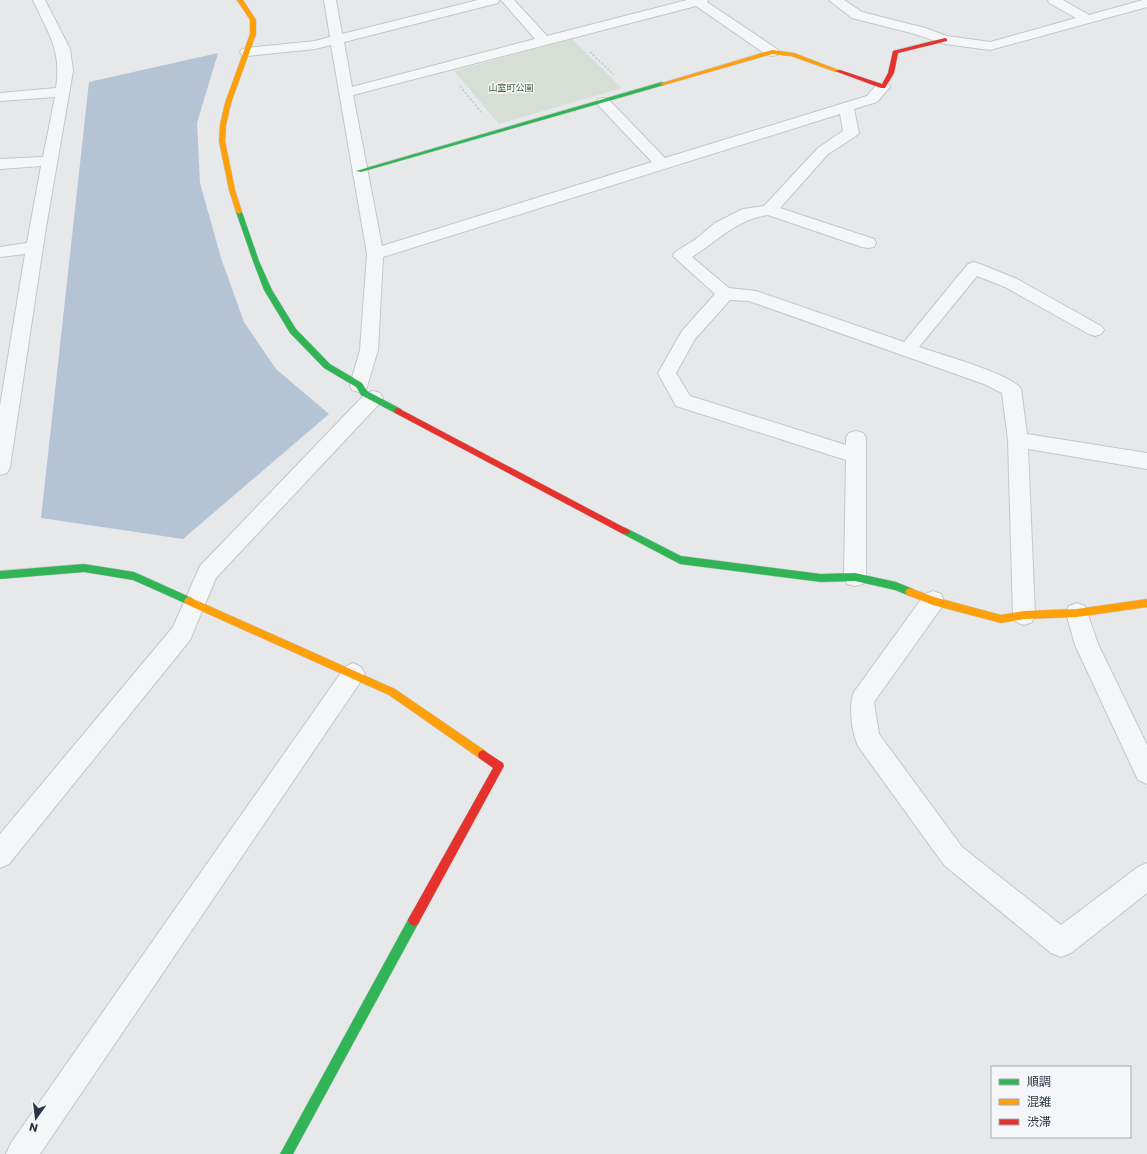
<svg xmlns="http://www.w3.org/2000/svg" width="1147" height="1154" viewBox="0 0 1147 1154" font-family="Poppins,'Noto Sans JP',sans-serif">
<style>
.green{fill:#d6ded6}
.water{fill:#b4c4d5}
.lines{fill:none;stroke-linecap:round;stroke-linejoin:round}
.street-casing{stroke:#c4c6c8;stroke-width:2}
.fast-casing{stroke:#c4c6c8;stroke-width:1}
.slow-casing{stroke:#c4c6c8;stroke-width:1}
.jam-casing{stroke:#c4c6c8;stroke-width:1}
.path{stroke:#c5c6ca;stroke-width:1.5;stroke-dasharray:2 2;stroke-linecap:butt}
.street{fill:#f5f6f7;fill-rule:evenodd}
.fast{fill:#30b455;fill-rule:evenodd}
.slow{fill:#ff9f0a;fill-rule:evenodd}
.jam{fill:#e5322d;fill-rule:evenodd}
.labels{text-anchor:middle;stroke-width:3;stroke-linejoin:round;paint-order:stroke}
.far-park-label{font-size:9px;fill:#3f6138;stroke:#f4f6f9}
</style>
<rect width="100%" height="100%" fill="#e6e8ea"/>
<!-- green -->
<path class="green" d="M572 39 622 88 499 124 454 71Z"/>
<!-- water -->
<path class="water" d="M218 53 197 123 200 183 221 258 244 322 276 369 329 414 183 539 41 518 89 82Z"/>
<g class="lines">
<defs>
<g id="street">
<path d="M33 0H45L70 49 73 71 46 227 10 467 7 473 0 475V406L25 254 0 257V247L27 243 41 166 0 169V159L43 157 55 97 0 101V93L56 88C62 50 48 33 33 0Z"/>
<path d="M324 0H336L342 34 478 0H499L498 3 344 42 352 87 535 39 501 0H514L547 36 687 0H708L707 2 777 49 779 52 777 55 772 56 767 55 696 6 353 95 382 246 652 162 598 105 596 102 598 99 603 98 608 99 665 158 867 96C873 89 878 81 888 84L890 87 877 102 854 109 859 133 856 136 828 154 780 208 874 239 876 243 874 247 868 248 862 247 768 215C735 220 719 240 692 257L729 288 756 291 904 342 968 264 974 262 980 264 1017 279 1101 326 1104 330 1101 334 1095 336 1089 334 1005 287 977 276 919 347C939 354 1012 374 1021 389L1027 434 1147 453V469L1028 449 1035 615 1032 622 1024 625 1016 622 1013 615 1008 440 1002 393 984 384 749 301 730 300 695 339 676 373 690 396 846 445V438L849 433 856 431 863 433 866 438V577L863 584 855 586 847 584 844 577 846 460 676 406 658 373 682 331 715 294 673 256 675 252 696 239 715 223 743 209 764 206 818 148 843 131 840 114 383 257 378 350 366 390 359 392 352 390 350 385 360 350 367 254 331 45 315 49 247 56 242 55 240 52 242 49 247 48 315 41 330 37Z"/>
<path d="M829 0H844L862 12 925 28 947 36 990 42 1076 18 1049 3 1048 0H1063L1089 15 1143 0H1147V7L990 50 945 44 915 34 852 18Z"/>
<path d="M373 391 380 393 383 398 380 403 216 578 190 640 9 864 0 868V834L173 627 200 566 366 393Z"/>
<path d="M933 591 941 594 944 601 941 608 874 702 879 734 962 847 1061 925 1138 867 1147 863V893L1071 953 1061 957 1051 953 944 865 858 746C852 733 848 705 854 692L925 594Z"/>
<path d="M1077 603 1085 606 1098 644 1147 745V784L1138 780 1075 645 1066 613 1069 606Z"/>
<path d="M353 663 361 667 365 674 361 681 40 1154H6L11 1143 345 667Z"/>
</g>
<g id="fast">
<path d="M662 82 665 84 664 85 361 172 356 171Z"/>
<path d="M239 210 242 212 259 261 272 290 296 329 330 364 362 383 367 391 401 409 402 411 401 413H395L361 395 356 387 324 368 290 333 264 290 253 261 236 212Z"/>
<path d="M626 528 681 556 821 574 855 573 896 582 913 589 915 592 913 595 910 596 895 590 855 581 821 582 680 564 623 534 622 532 623 530Z"/>
<path d="M84 564 134 572 192 598 194 601 192 604 189 605 133 580 84 572 0 579V571Z"/>
<path d="M414 914 418 916 420 920 418 924 293 1154H280L410 916Z"/>
</g>
<g id="slow">
<path d="M237 0H243L256 20V34L231 103 226 125 225 141 235 190 242 212 239 214 236 212 229 190 219 141 220 125 225 103 250 34V20Z"/>
<path d="M772 50 794 53 841 71 836 72 791 56 772 54 664 85 659 84Z"/>
<path d="M910 588 934 597 1001 615 1024 611 1077 609 1147 599V607L1077 617 1024 619 1001 623 933 605 907 595 905 592 907 589Z"/>
<path d="M189 597 395 689 487 752 488 755 487 758 483 760 479 758 389 695 186 604 184 601 186 598Z"/>
</g>
<g id="jam">
<path d="M945 38 947 39V41L898 53 894 73 885 88H881L835 71 840 70 882 84 888 73 893 51Z"/>
<path d="M398 408 629 530 630 532 629 534H623L395 413 394 411 395 409Z"/>
<path d="M483 750 503 763 504 766 418 924 414 926 410 924 408 920 410 916 493 768 479 758 478 755 479 752Z"/>
</g>
</defs>
<!-- street casing -->
<use href="#street" class="street-casing"/>
<!-- fast casing -->
<use href="#fast" class="fast-casing"/>
<!-- slow casing -->
<use href="#slow" class="slow-casing"/>
<!-- jam casing -->
<use href="#jam" class="jam-casing"/>
<!-- path -->
<g class="path">
<path d="M590 52 614 75"/>
<path d="M460 86 482 113"/>
</g>
<!-- street -->
<use href="#street" class="street"/>
<!-- fast -->
<use href="#fast" class="fast"/>
<!-- slow -->
<use href="#slow" class="slow"/>
<!-- jam -->
<use href="#jam" class="jam"/>
</g>
<g class="labels">
<!-- far-park labels -->
<g class="far-park-label">
<text x="511" y="91">山室町公園</text>
</g>
</g>
<!-- legend -->
<rect x="991" y="1066" width="140" height="72" fill="#f4f6f9" stroke="#a4a8b1"/>
<rect x="999" y="1079" width="20" height="6" fill="#30b455" stroke="#a4a8b1"/>
<text x="1027" y="1086" font-size="12" fill="#2b3445">順調</text>
<rect x="999" y="1099" width="20" height="6" fill="#ff9f0a" stroke="#a4a8b1"/>
<text x="1027" y="1106" font-size="12" fill="#2b3445">混雑</text>
<rect x="999" y="1119" width="20" height="6" fill="#e5322d" stroke="#a4a8b1"/>
<text x="1027" y="1126" font-size="12" fill="#2b3445">渋滞</text>
<!-- north arrow -->
<g transform="translate(36 1118) rotate(194)" stroke="#f4f6f9" stroke-width="3" paint-order="stroke">
<path d="M0-3L7 15L0 10L-7 15Z" fill="#2b3445"/>
<text y="-6" font-size="11" font-weight="bold" text-anchor="middle" fill="#2b3445">N</text>
</g>
</svg>
